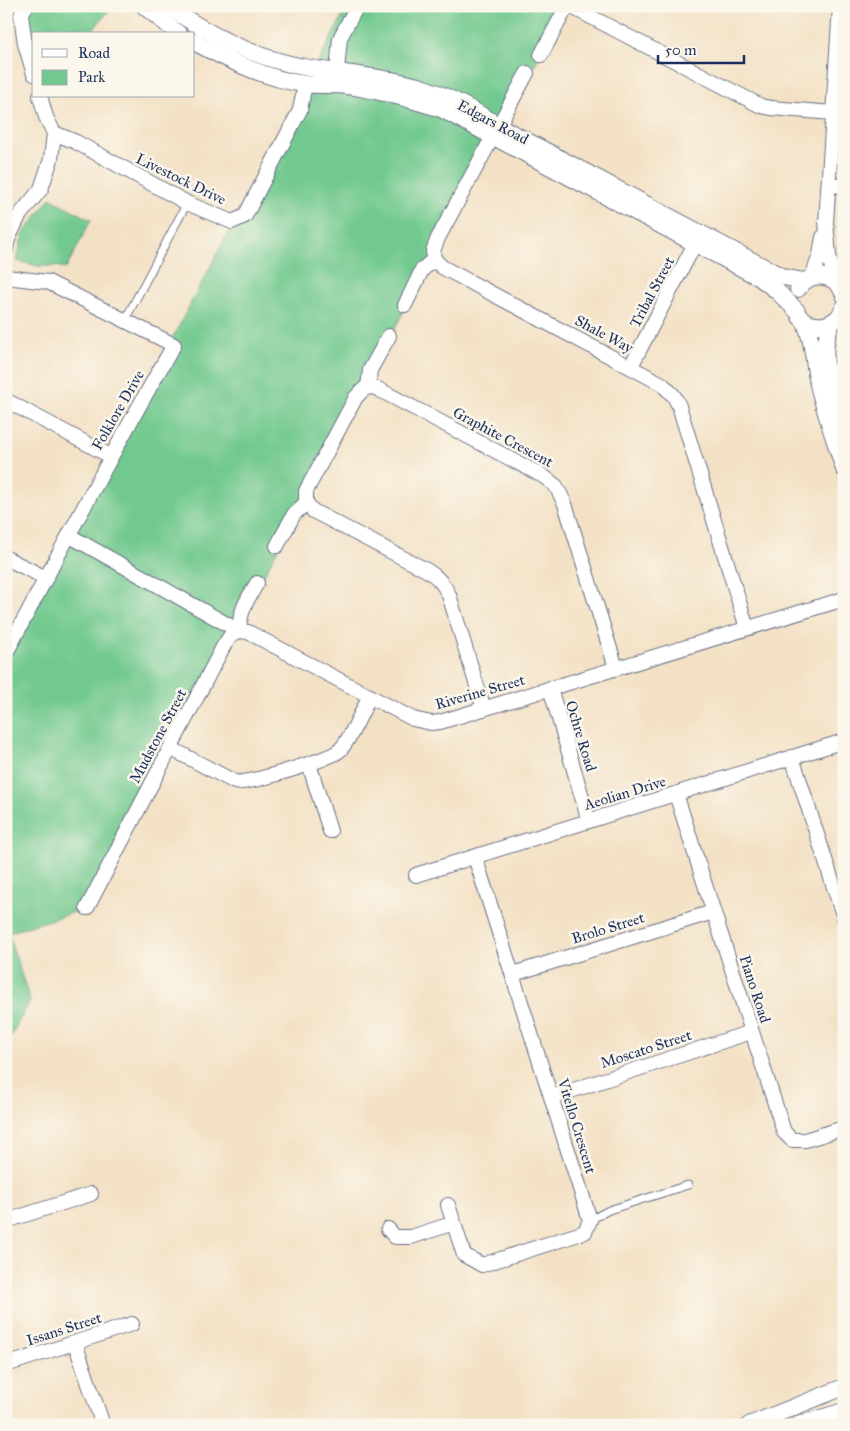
<svg xmlns="http://www.w3.org/2000/svg" width="850" height="1431" viewBox="0 0 850 1431" font-family="'IM FELL Great Primer',serif">
<style>
.green{fill:#72c98f;stroke:#467c76}
.lines{fill:none;stroke-linecap:round;stroke-linejoin:round}
.service-casing{stroke:#676d82;stroke-width:9}
.minor-casing{stroke:#676d82;stroke-width:16}
.tertiary-casing{stroke:#676d82;stroke-width:18}
.service{stroke:#fff;stroke-width:7}
.minor{stroke:#fff;stroke-width:14}
.tertiary{stroke:#fff;stroke-width:16}
.labels{text-anchor:middle;stroke-width:5;stroke-linejoin:round;paint-order:stroke}
.street-label{font-size:15px;fill:#1b2f5e;stroke:#fbf7ec}
</style>
<rect width="100%" height="100%" fill="#fbf7ec"/>
<filter id="ink" filterUnits="userSpaceOnUse"><feTurbulence type="fractalNoise" baseFrequency=".02" numOctaves="2"/><feDisplacementMap in="SourceGraphic" scale="10" xChannelSelector="R" yChannelSelector="G"/><feConvolveMatrix kernelMatrix="1 2 1 2 8 2 1 2 1" color-interpolation-filters="sRGB"/></filter>
<filter id="wash" filterUnits="userSpaceOnUse"><feTurbulence type="fractalNoise" baseFrequency=".0096" numOctaves="4" result="noise"/><feDisplacementMap in="SourceGraphic" scale="20" xChannelSelector="R" yChannelSelector="G"/><feGaussianBlur stdDeviation="1.12" result="paint"/><feColorMatrix in="noise" values="0 0 0 0 0 0 0 0 0 0 0 0 0 0 0 0 0 1.4 0 .05"/><feComposite in="paint" operator="in"/></filter>
<g filter="url(#wash)">
<rect width="100%" height="100%" fill="#f3e1c5"/>
<!-- green -->
<g class="green">
<path d="M26 6H113L89 34H34V44H25Z"/>
<path d="M348 6H566L87 908 8 933 30 1001 6 1045V653Z"/>
<path d="M50 198 91 220 66 269 57 266H39L17 261 22 236Z"/>
</g>
</g>
<g filter="url(#ink)">
<g class="lines">
<defs>
<g id="service">
<path d="M125 320 187 203"/>
<path d="M590 1220 609 1210 688 1185"/>
</g>
<g id="minor">
<path d="M26 6 21 15 25 44 34 74"/>
<path d="M570 6 761 106 771 108 833 113"/>
<path d="M541 55 567 6"/>
<path d="M337 71 340 38 357 6"/>
<path d="M527 73 438 238 433 251 434 259 442 267 662 384 674 396 679 406 747 628"/>
<path d="M54 133 76 142 187 203 232 222 245 216 300 110 305 84"/>
<path d="M829 185 844 186"/>
<path d="M6 249 8 239 19 216 41 189 51 159 54 133 46 117 40 96"/>
<path d="M6 277 48 282 174 345C115 446 61 550 6 653"/>
<path d="M812 277 820 255 823 237"/>
<path d="M835 281 829 256 826 222 840 6"/>
<path d="M405 305 422 270 434 259"/>
<path d="M631 366 700 234"/>
<path d="M368 387 370 370 389 336"/>
<path d="M6 403H11L110 456"/>
<path d="M306 503 313 511 428 571C438 577 444 584 449 595L484 709"/>
<path d="M70 536 239 631 248 632 413 719 431 723 440 722 844 599"/>
<path d="M277 546 294 514 306 503V491L356 397 365 388 374 387 543 476 556 486 565 504 616 668"/>
<path d="M6 558 46 578"/>
<path d="M550 688 589 821"/>
<path d="M170 748 231 780C234 782 238 783 242 782 257 781 331 759 340 750 351 739 362 710 370 696"/>
<path d="M792 757 844 918"/>
<path d="M309 764 330 831"/>
<path d="M676 794 784 1132 792 1140H805L844 1128"/>
<path d="M416 875 844 741"/>
<path d="M87 908 223 647 231 635 239 631C240 610 247 600 257 583"/>
<path d="M513 974 713 912"/>
<path d="M552 1097 751 1032"/>
<path d="M448 1205 464 1255 482 1265 585 1232 590 1220 475 857"/>
<path d="M6 1221 91 1194"/>
<path d="M388 1229 395 1237H411L454 1223"/>
<path d="M75 1343 103 1425"/>
<path d="M6 1365 132 1324"/>
</g>
<g id="tertiary">
<path d="M144 6 179 34"/>
<path d="M168 6C211 37 257 59 309 68 345 74 382 76 418 86 447 95 474 110 499 126L783 277 804 281"/>
<path d="M194 42C228 60 266 79 305 84 319 86 333 84 347 86 379 90 410 99 441 109L760 278 777 291 797 311"/>
<path d="M798 289C810 270 837 273 844 295"/>
<path d="M800 317C815 331 837 327 844 307"/>
<path d="M804 320C814 343 813 361 818 384 825 413 835 441 844 469"/>
<path d="M831 323C829 329 827 336 826 342 822 370 836 401 844 428"/>
<path d="M749 1425 844 1387"/>
<path d="M798 1425 844 1411"/>
</g>
</defs>
<!-- service casing -->
<use href="#service" class="service-casing"/>
<!-- minor casing -->
<use href="#minor" class="minor-casing"/>
<!-- tertiary casing -->
<use href="#tertiary" class="tertiary-casing"/>
<!-- service -->
<use href="#service" class="service"/>
<!-- minor -->
<use href="#minor" class="minor"/>
<!-- tertiary -->
<use href="#tertiary" class="tertiary"/>
</g>
</g>
<g class="labels">
<!-- street labels -->
<g class="street-label">
<text transform="translate(493 122) rotate(28)" y="5">Edgars Road</text>
<text transform="translate(181 179) rotate(26)" y="5">Livestock Drive</text>
<text transform="translate(652 292) rotate(-62)" y="5">Tribal Street</text>
<text transform="translate(604 334) rotate(28)" y="5">Shale Way</text>
<text transform="translate(118 410) rotate(-60)" y="5">Folklore Drive</text>
<text transform="translate(503 437) rotate(28)" y="5">Graphite Crescent</text>
<text transform="translate(480 692) rotate(-16)" y="5">Riverine Street</text>
<text transform="translate(158 736) rotate(-62)" y="5">Mudstone Street</text>
<text transform="translate(581 736) rotate(73)" y="5">Ochre Road</text>
<text transform="translate(625 793) rotate(-17)" y="5">Aeolian Drive</text>
<text transform="translate(608 928) rotate(-17)" y="5">Brolo Street</text>
<text transform="translate(755 989) rotate(72)" y="5">Piano Road</text>
<text transform="translate(646 1049) rotate(-18)" y="5">Moscato Street</text>
<text transform="translate(577 1126) rotate(73)" y="5">Vitello Crescent</text>
<text transform="translate(64 1329) rotate(-18)" y="5">Issans Street</text>
</g>
</g>
<!-- margin -->
<rect width="850" height="1431" fill="none" stroke="#fbf7ec" stroke-width="25"/>
<!-- legend -->
<rect x="32" y="32" width="162" height="65" fill="#fbf7ec" stroke="#a1a7b3"/>
<rect x="42" y="49" width="25" height="8" fill="#ffffff" stroke="#a1a7b3"/>
<text x="78" y="58" font-size="15" fill="#1b2f5e">Road</text>
<rect x="42" y="70" width="25" height="15" fill="#72c98f" stroke="#a1a7b3"/>
<text x="78" y="82" font-size="15" fill="#1b2f5e">Park</text>
<!-- scale -->
<path d="M658 55v8h86v-8" fill="none" stroke="#1b2f5e" stroke-width="2.5"/>
<text x="665" y="55" font-size="15" fill="#1b2f5e" stroke="#fbf7ec" stroke-width="4" paint-order="stroke">50 m</text>
</svg>
